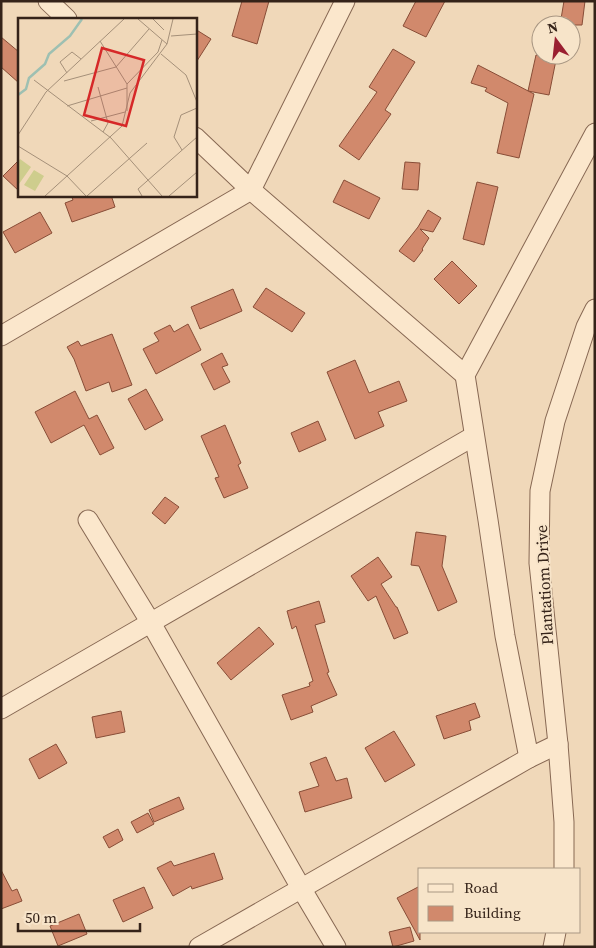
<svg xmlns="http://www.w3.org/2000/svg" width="596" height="948" viewBox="0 0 596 948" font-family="'Source Serif 4',serif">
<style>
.building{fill:#d1896c;stroke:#884d37}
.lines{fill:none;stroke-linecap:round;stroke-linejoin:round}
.minor-casing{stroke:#876853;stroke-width:21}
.minor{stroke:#fbe7cc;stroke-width:19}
.labels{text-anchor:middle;stroke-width:4;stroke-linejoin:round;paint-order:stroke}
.street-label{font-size:16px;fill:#352319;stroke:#f7e4c9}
.inset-river{fill:none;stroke:#9ec0b2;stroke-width:2.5}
.inset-road{fill:none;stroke:#a59079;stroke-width:1}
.view{fill:#d62828;fill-opacity:0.15;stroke:#d62828;stroke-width:2.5}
.inset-edge{fill:none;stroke:#352319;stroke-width:2.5}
</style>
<rect width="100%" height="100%" fill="#f0d8b9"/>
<!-- building -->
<g class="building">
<path d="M242 1H269L257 44 232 36Z"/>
<path d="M416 1H445L426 37 403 26Z"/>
<path d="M564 1H585L582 25H560Z"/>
<path d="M195 29 211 39 195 64Z"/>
<path d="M1 37 19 52V83L1 67Z"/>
<path d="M393 49 415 62 385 110 391 114 359 160 339 146 377 92 369 87Z"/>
<path d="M536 55H557L549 95 528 91Z"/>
<path d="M478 65 534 94 519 158 497 153 508 103 485 91 487 88 471 83Z"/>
<path d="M19 160V191L3 176Z"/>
<path d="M405 162 420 163 418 190 402 189Z"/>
<path d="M344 180 380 198 369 219 333 202Z"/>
<path d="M477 182 498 187 484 245 463 239Z"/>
<path d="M71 195H111L115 207 72 222 65 203 73 200Z"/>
<path d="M428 210 441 218 433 232 420 229 429 238 422 249 423 250 414 262 399 251 418 227Z"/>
<path d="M40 212 52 233 15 253 3 232Z"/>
<path d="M452 261 477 286 459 304 434 279Z"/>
<path d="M266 288 305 313 292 332 253 307Z"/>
<path d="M233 289 242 311 200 329 191 307Z"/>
<path d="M188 324 201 350 156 374 143 349 159 341 154 333 170 325 174 332Z"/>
<path d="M112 334 132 385 112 392 109 382 86 391 74 359 67 347 78 341 81 346Z"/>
<path d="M222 353 228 365 222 367 230 382 214 390 201 364Z"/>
<path d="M355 360 369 393 399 381 407 401 378 412 384 426 355 439 327 372Z"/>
<path d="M146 389 163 420 145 430 128 399Z"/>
<path d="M75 391 89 419 97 415 114 448 100 455 84 425 51 443 35 412Z"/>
<path d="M318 421 326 440 299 452 291 433Z"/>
<path d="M225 425 241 463 238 465 248 488 224 498 215 478 219 477 201 436Z"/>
<path d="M165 497 179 507 165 524 152 513Z"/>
<path d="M416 532 446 536 442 566 457 602 438 611 419 566 411 565Z"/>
<path d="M378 557 392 577 381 584 396 607H397L408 633 394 639 376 596 368 601 351 576Z"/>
<path d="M319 601 325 622 315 625 329 672 327 673 337 695 311 706 313 712 291 720 282 695 310 686 309 683 313 681 296 626 292 629 287 611Z"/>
<path d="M259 627 274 644 231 680 217 663Z"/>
<path d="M475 703 480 717 469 721 471 730 444 739 436 716Z"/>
<path d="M121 711 125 732 96 738 92 717Z"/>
<path d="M394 731 415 765 385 782 365 748Z"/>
<path d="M56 744 67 763 39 779 29 759Z"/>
<path d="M326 757 336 781 347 778 352 798 305 812 299 792 319 786 310 763Z"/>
<path d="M179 797 184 809 154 822 149 810Z"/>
<path d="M148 813 154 824 137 833 131 822Z"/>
<path d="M118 829 123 840 109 848 103 837Z"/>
<path d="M214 853 223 879 192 889 191 886 173 896 157 868 171 861 174 866Z"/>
<path d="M1 870 12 891 17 889 22 901 1 909Z"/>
<path d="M420 886V940L397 898Z"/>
<path d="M144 887 153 908 123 922 113 900Z"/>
<path d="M79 914 87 934 58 946 50 926Z"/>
<path d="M410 927 414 941 393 947 389 932Z"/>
</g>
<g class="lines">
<defs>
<g id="minor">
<path d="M48 1 67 19"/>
<path d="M195 137 251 190 465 375"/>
<path d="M1 336 251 190 345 1"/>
<path d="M88 520 151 623 301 888 336 947"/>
<path d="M1 709 474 436"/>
<path d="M558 744 529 758 505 636 488 520 465 375 595 133"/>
<path d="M564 869V822L558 744 539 563 540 491 555 421 586 327 595 309"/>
<path d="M199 947 529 758"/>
<path d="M553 947 556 932"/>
</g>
</defs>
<!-- minor casing -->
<use href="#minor" class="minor-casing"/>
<!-- minor -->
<use href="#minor" class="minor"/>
</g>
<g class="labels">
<!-- street labels -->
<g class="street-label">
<text transform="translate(544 585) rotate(-93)" y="6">Plantatiom Drive</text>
</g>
</g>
<!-- overview -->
<g transform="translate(18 18)">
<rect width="179" height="179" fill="#f0d8b9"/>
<path d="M2 141 13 149 1 166 0 144ZM16 152 26 158 17 173 6 167Z" fill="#cecd8d"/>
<path class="inset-river" d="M0 77 8 71 11 60 27 46 31 36 52 18 64 1"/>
<path class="inset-road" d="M120 1 149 26M135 1 146 12M153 18 179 16M82 23 109 66M143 36 168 57 179 84M49 55 42 44 54 34 63 41M16 62 93 120 144 178M46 63 98 49 131 11M80 69 90 105 85 114M49 88 109 70M109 93V66L140 34 144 22M73 103 107 94M0 117 28 74 106 1M0 128 49 158 27 178M164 132 156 119 163 97 179 90M68 178 49 158 104 108 112 75 149 26 155 1M69 178 129 125M124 178 120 171 179 119M151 178 179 154"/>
<path class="view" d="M84 30 126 42 108 108 66 97Z"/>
<rect width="179" height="179" class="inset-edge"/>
</g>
<!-- border -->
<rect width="596" height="948" fill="none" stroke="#352319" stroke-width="5"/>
<!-- legend -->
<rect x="418" y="868" width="162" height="65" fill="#f7e4c9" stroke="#a99783"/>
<rect x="428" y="884" width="25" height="8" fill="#fbe7cc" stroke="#a99783"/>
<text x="464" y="893" font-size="15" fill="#352319">Road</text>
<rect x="428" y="906" width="25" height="15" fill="#d1896c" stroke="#a99783"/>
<text x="464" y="918" font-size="15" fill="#352319">Building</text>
<!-- north arrow -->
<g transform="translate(556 40) rotate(345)"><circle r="24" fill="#f7e4c9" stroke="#a99783"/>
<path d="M0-4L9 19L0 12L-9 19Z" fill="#9a1f30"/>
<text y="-8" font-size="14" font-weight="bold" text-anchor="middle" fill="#352319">N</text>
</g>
<!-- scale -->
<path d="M18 923v8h122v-8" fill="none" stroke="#352319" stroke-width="2.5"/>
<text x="25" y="923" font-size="15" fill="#352319" stroke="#f7e4c9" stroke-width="4" paint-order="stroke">50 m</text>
</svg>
